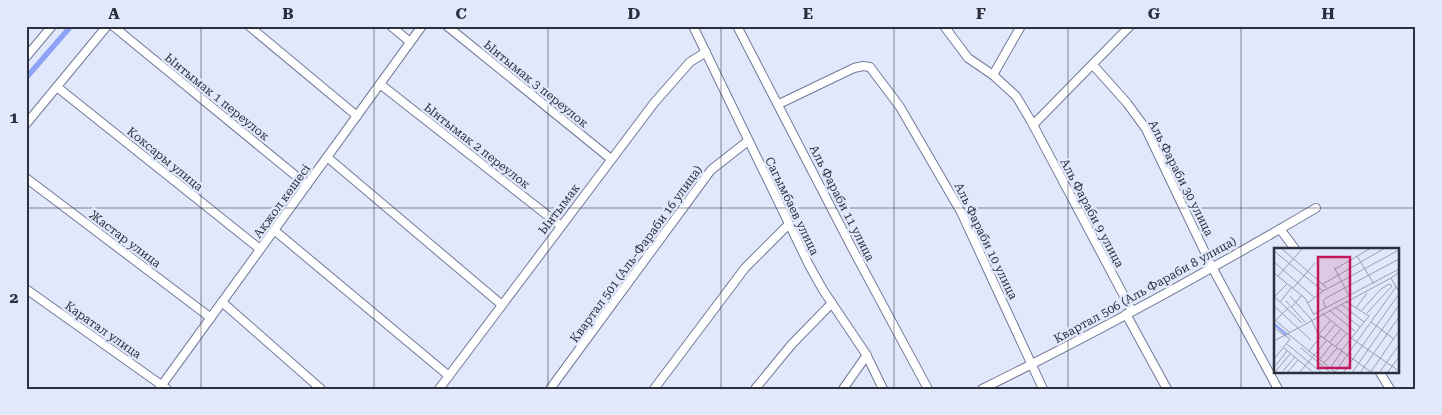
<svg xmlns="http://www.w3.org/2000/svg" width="1442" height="415" viewBox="0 0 1442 415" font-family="'Roboto Serif',serif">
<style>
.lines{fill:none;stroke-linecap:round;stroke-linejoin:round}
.canal{stroke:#8da3f6;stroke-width:5.5}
.minor-casing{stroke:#717a98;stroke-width:10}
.minor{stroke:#fff;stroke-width:8}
.grid{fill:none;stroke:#2c303d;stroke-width:1;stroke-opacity:0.55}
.labels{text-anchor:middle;stroke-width:5;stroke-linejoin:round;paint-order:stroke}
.street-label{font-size:12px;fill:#2c303d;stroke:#e1e8fc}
.inset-river{fill:none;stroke:#8da3f6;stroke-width:2.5}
.inset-road{fill:none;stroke:#999eb0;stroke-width:1}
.view{fill:#c2185b;fill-opacity:0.15;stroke:#c2185b;stroke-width:2.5}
.inset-edge{fill:none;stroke:#2c303d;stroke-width:2.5}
.neatline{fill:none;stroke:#2c303d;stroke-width:2}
.grid-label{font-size:16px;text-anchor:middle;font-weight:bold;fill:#2c303d}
</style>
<rect width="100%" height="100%" fill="#e1e8fc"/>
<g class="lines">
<!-- canal -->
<path class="canal" d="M26 78 71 26"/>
<defs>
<g id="minor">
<path d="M113 26 307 185"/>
<path d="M249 26 357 116"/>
<path d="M391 26 410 42"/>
<path d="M447 26 611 159"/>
<path d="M693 26 809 265 823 290 866 354 883 389"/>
<path d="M737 26 852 248 928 389"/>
<path d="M944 26 968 58 993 75"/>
<path d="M1021 26 993 75 1016 96 1031 121 1132 311"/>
<path d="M26 57 52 26"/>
<path d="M1093 65 1127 103 1146 129 1212 267 1278 389"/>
<path d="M380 84 561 226"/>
<path d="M57 87 260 249"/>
<path d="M779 104 854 68 863 66 870 67 900 107 961 212 1043 389"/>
<path d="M26 124 107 26"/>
<path d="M1033 125 1130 26"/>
<path d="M327 157 502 305"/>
<path d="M26 178 211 318"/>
<path d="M1280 229 1295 249"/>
<path d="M274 230 449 376"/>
<path d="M26 289 167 389"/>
<path d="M222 302 321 389"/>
<path d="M1126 314 1167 389"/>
<path d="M1379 371 1390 389"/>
<path d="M159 389 422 26"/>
<path d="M439 389 654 103 690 62 706 52"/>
<path d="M550 389 711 170 748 141"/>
<path d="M654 389 745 268 789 224"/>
<path d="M755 389 792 344 832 303"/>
<path d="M843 389 867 355"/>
<path d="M982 389C1096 333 1207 272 1316 208"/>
</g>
</defs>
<!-- minor casing -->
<use href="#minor" class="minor-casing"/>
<!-- minor -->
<use href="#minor" class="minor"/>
</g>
<!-- grid -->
<path class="grid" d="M201 26V389M374 26V389M548 26V389M721 26V389M894 26V389M1068 26V389M1241 26V389M26 208H1416"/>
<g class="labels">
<!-- street labels -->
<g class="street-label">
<text transform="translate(536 84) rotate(39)" y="4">Ынтымак 3 переулок</text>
<text transform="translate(217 97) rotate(39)" y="4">Ынтымак 1 переулок</text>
<text transform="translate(477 146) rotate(38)" y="4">Ынтымак 2 переулок</text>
<text transform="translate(165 159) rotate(39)" y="4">Коксары улица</text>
<text transform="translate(1181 178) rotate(63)" y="4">Аль Фараби 30 улица</text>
<text transform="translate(282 201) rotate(-54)" y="4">Ақжол көшесі</text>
<text transform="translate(842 203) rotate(63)" y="4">Аль Фараби 11 улица</text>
<text transform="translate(792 206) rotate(64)" y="4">Сагымбаев улица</text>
<text transform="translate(559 209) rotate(-53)" y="4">Ынтымак</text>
<text transform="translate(1092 213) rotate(62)" y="4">Аль Фараби 9 улица</text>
<text transform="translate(125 239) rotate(37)" y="4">Жастар улица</text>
<text transform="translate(986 241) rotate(64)" y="4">Аль Фараби 10 улица</text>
<text transform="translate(636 254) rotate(-54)" y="4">Квартал 501 (Аль-Фараби 16 улица)</text>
<text transform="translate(1145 290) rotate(-29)" y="4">Квартал 506 (Аль Фараби 8 улица)</text>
<text transform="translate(103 330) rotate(35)" y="4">Каратал улица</text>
</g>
</g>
<!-- overview -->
<g transform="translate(1274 248)">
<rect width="125" height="125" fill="#e1e8fc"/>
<path class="inset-river" d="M0 76 13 87"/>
<path class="inset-road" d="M7 0 53 40M0 3 49 43 68 33M83 8 100 36M0 14 41 50M60 19 75 48M61 21 97 0M125 24 117 30 125 44M0 25 31 50 40 67M4 28 29 0M68 33 125 2M49 36 111 0M19 40 41 15M0 48 28 75M16 48 37 71M0 49 13 36M12 53 31 74M6 54 18 39M34 55 49 43M67 56 90 74M0 58 37 92M18 59 28 47M61 59 86 79M52 60 49 53 52 50 125 11M82 60 93 45M55 62 81 83M88 62 107 41 115 36 118 38M48 65 77 89M93 65 118 38M40 66 125 21M37 71 44 86 97 124M1 73 15 59M2 73 15 84M97 74 120 91M0 80 16 91 0 111M13 85 62 125M45 86 56 73M50 90 61 77M77 90 125 123M0 93 117 30M56 94 67 81M13 96 48 125M61 99 73 85M10 100 40 125M27 100 57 125M35 103 47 88M67 103 95 68 71 53M46 111 58 96M50 115 63 100M2 117 13 103M56 120 68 103M9 123 21 109M1 124 17 105M61 124 122 39M13 125 24 112M25 125 53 92M69 125 125 46M78 125 125 57M86 125 125 69M96 125 125 83M105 125 125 97M113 125 125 109"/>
<path class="view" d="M44 9H76V120H44Z"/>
<rect width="125" height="125" class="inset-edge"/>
</g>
<!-- border -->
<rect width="1442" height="415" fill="none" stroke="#e1e8fc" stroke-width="55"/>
<rect x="28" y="28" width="1386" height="360" class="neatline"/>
<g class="grid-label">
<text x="114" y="19">A</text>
<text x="288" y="19">B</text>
<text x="461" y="19">C</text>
<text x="634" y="19">D</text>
<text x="808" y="19">E</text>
<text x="981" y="19">F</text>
<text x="1154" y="19">G</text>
<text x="1328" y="19">H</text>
<text x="14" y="123">1</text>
<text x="14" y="303">2</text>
</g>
</svg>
